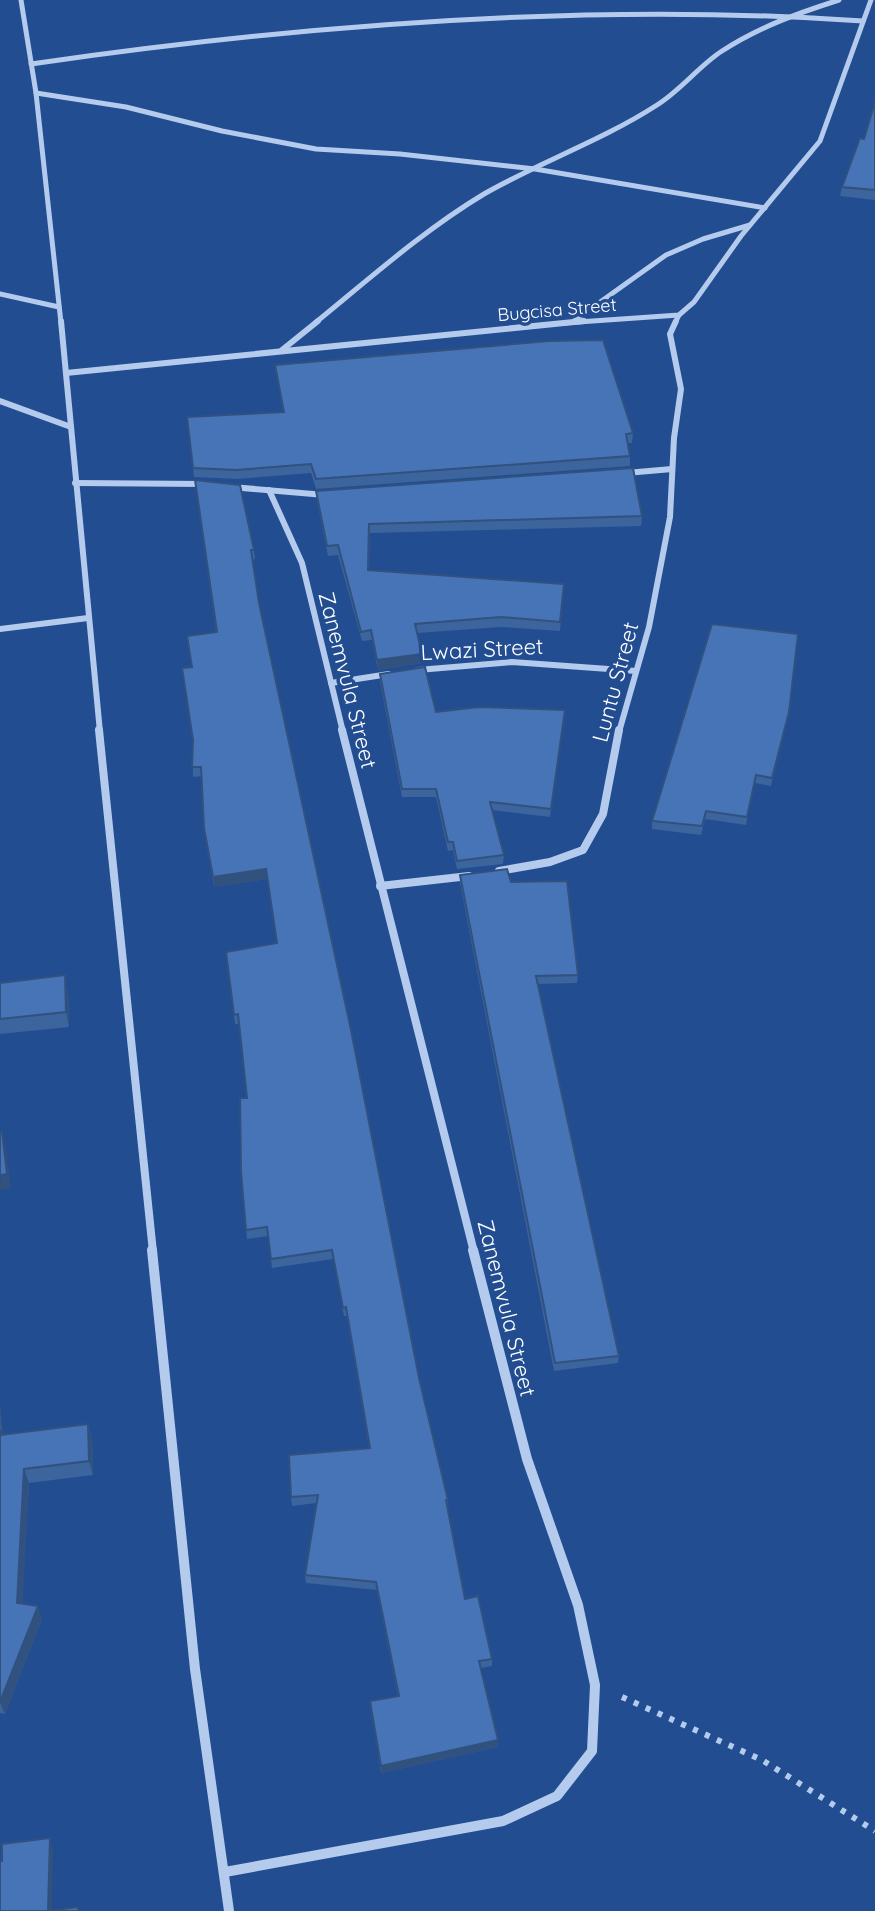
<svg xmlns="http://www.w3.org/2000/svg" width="875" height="1911" viewBox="0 0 875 1911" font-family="Quicksand,sans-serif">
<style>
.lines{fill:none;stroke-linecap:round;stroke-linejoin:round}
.path{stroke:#b4cbed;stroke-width:6;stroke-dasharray:5 8;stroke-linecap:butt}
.street-far3{stroke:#b4cbed;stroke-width:5}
.street-far2{stroke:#b4cbed;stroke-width:6}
.street-far1{stroke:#b4cbed;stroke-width:8}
.street{stroke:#b4cbed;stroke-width:10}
.wall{fill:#3c649d}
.shaded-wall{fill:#31517f}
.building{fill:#4674b6;stroke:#31517f;stroke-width:2}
.labels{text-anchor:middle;stroke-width:7;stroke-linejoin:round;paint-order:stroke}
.far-street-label{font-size:18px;fill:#fff;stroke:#224d91}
.street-label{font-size:22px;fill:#fff;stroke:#224d91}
</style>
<rect width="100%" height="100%" fill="#224d91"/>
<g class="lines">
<!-- path -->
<path class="path" d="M622 1697 762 1760 875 1831"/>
<!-- street-far3 -->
<g class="street-far3">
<path d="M21 0 36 93 61 323"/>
<path d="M31 64C300 25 592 2 863 21"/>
<path d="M36 93 126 107 222 131 316 149 400 154 535 169 765 208"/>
<path d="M0 294 59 307"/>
<path d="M575 320 666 255 703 239 750 225"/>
<path d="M315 323C369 279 424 230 484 194 540 162 603 140 657 105 681 90 700 65 722 51 759 27 798 13 839 0"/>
<path d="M564 323 679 315 694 302 741 236 820 141 871 0"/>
<path d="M675 323 679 315"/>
</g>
<!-- street-far2 -->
<g class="street-far2">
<path d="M61 321 100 732"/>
<path d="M282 350 318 321"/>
<path d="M66 373 584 321"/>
<path d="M0 401 71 427"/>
<path d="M626 473 672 469"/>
<path d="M75 483 206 484"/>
<path d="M231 487 325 495"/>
<path d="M269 490 302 563 343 732"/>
<path d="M0 629 88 618"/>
<path d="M418 670 512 662 636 671"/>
<path d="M331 683 389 674"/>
<path d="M619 732 649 627 670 517 674 438 681 389 670 334 676 321"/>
</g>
<!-- street-far1 -->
<g class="street-far1">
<path d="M99 730 153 1252"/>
<path d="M342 730 474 1252"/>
<path d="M499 871 550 862 583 850 603 814 619 730"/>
<path d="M380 886 469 876"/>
</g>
<!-- street -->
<g class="street">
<path d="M152 1250 195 1669 229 1911"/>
<path d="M225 1872 503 1821 557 1796 592 1751 595 1685 578 1605 527 1459 473 1250"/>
</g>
</g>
<!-- wall -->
<g class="wall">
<path d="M875 102V200L840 196 842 187 864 139Z"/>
<path d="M275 365 633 433 632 443H628L630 456V466L316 489 311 473 237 479 194 477 187 417 283 412Z"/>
<path d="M195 480 254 550 255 559 252 560 259 603 419 1378 448 1500 447 1508 465 1599 492 1659V1666L481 1668 498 1747 381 1773 370 1701 398 1697 377 1590 306 1583 305 1575 316 1503 292 1506 291 1497 369 1448 347 1316H344L333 1259 272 1268 268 1236 247 1239 241 1172 247 1098 239 1024H235L226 952 277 943 267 879 214 887 205 837 202 776 193 777 191 667 216 632Z"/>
<path d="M316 491 642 516 641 526 370 533 369 570 564 584 560 631 501 627 418 633 422 663 378 670 372 640 362 641 338 555 328 556 317 501Z"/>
<path d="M380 674 436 712 565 710 550 817 492 810 504 855 503 864 457 869 453 850 448 851 436 797H402L380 682Z"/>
<path d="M789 712 771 786 755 783 746 825 705 819 701 835 652 829V821Z"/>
<path d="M460 875 511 882 578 975 577 983 538 984 619 1356 618 1363 554 1371 460 883Z"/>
<path d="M0 983 68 990 69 1027 0 1034Z"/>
<path d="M0 1405 3 1434 88 1424 92 1438 93 1475 29 1483 22 1604 42 1619 5 1714 0 1713Z"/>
</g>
<!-- shaded-wall -->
<g class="shaded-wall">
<path d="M422 654V663L378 670 377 660Z"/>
<path d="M266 869 267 879 214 887 213 877Z"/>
<path d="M65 975 68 990 69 1027 66 1012Z"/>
<path d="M2 1132 6 1147 11 1188 0 1190Z"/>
<path d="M0 1405 5 1448 1 1435Z"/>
<path d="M88 1424 92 1438 93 1475 89 1461Z"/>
<path d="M24 1469 29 1483 22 1615 17 1603Z"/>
<path d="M38 1606 42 1619 5 1714 0 1702Z"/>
<path d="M498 1740V1747L381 1773V1766Z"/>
<path d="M50 1838 53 1848 52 1911H48Z"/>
</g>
<!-- building -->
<g class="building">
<path d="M875 102V190L842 187 860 138 864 139Z"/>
<path d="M603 340 633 433 626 434 630 456 316 479 311 464 236 470 193 468 187 417 284 412 275 365 549 341Z"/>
<path d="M633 468 642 516 369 524 368 570 564 584 560 622 501 617 415 624 422 654 377 660 371 630 361 632 338 545 327 546 316 491Z"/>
<path d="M195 480 240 485 254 550H251L259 603 351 1030 419 1378 448 1500H446L465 1599 478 1596 492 1659 479 1661 498 1740 381 1766 370 1701 399 1696 376 1582 305 1575 318 1495 291 1497 289 1455 370 1448 346 1307 343 1308 332 1250 271 1259 267 1227 246 1230 241 1172 240 1098H247L238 1014 234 1015 226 952 277 943 266 869 213 877 204 828 201 767H192L193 740 182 668 192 667 187 636 217 632Z"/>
<path d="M712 624 798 634 789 712 772 778 756 775 747 817 706 811 702 826 652 821Z"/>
<path d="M425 667 436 712 479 707 565 710 551 809 490 802 504 855 457 861 453 842H448L436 789H402L380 674Z"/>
<path d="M507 869 511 882 567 881 578 975 536 976 619 1356 555 1363 460 875Z"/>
<path d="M65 975 66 1012 0 1019V983Z"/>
<path d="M2 1132 7 1174 0 1175V1133Z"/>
<path d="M88 1424 89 1461 24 1469 17 1603 38 1606 0 1702V1430L1 1435Z"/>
<path d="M50 1838 48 1911 78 1907V1911H0V1861H2V1844Z"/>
</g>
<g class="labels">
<!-- far-street labels -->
<g class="far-street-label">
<text transform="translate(557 310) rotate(-5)" y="6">Bugcisa Street</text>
</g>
<!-- street labels -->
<g class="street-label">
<text transform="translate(482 649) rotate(-3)" y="8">Lwazi Street</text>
<text transform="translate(348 680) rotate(76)" y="8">Zanemvula Street</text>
<text transform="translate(615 682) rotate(-75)" y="8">Luntu Street</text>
<text transform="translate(507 1308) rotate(76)" y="8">Zanemvula Street</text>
</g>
</g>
</svg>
